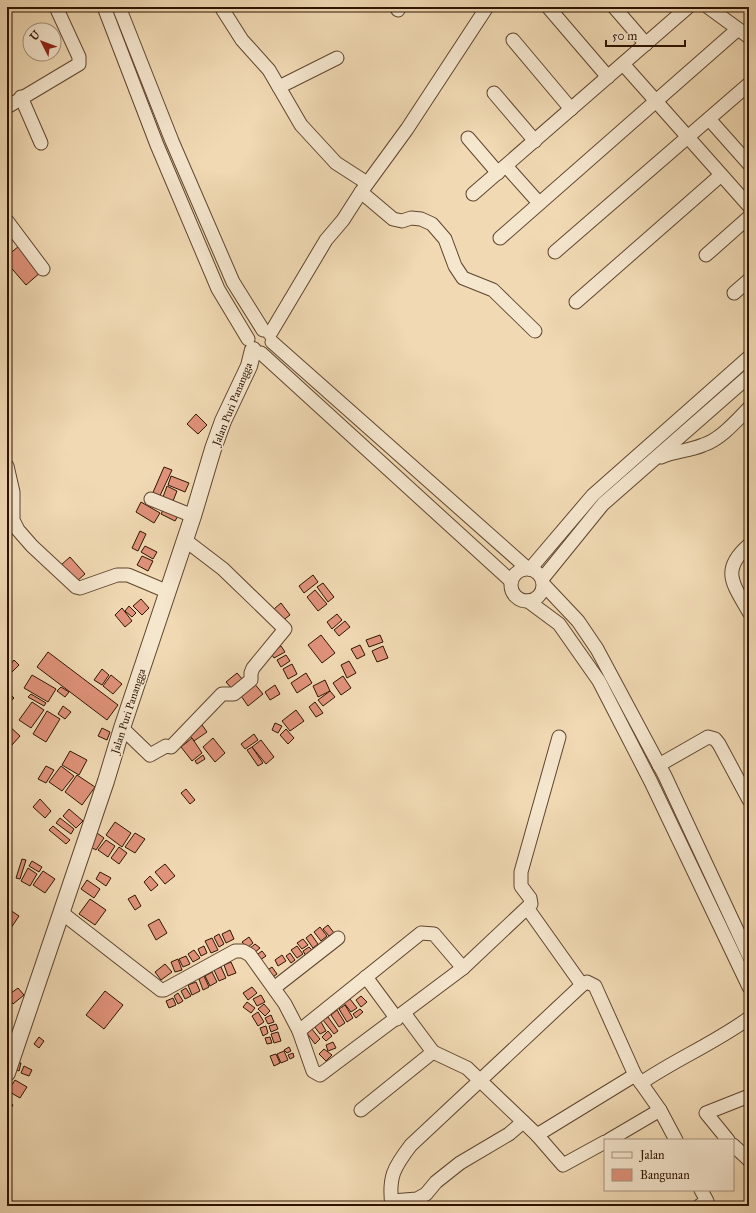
<svg xmlns="http://www.w3.org/2000/svg" width="756" height="1213" viewBox="0 0 756 1213" font-family="'IM FELL Great Primer',serif">
<style>
.building{fill:#e0927a;stroke:#2f1401}
.lines{fill:none;stroke-linecap:round;stroke-linejoin:round}
.minor-casing{stroke:#5f452e;stroke-width:15}
.tertiary-casing{stroke:#5f452e;stroke-width:18}
.minor{stroke:#f5e6ce;stroke-width:13}
.tertiary{stroke:#f5e6ce;stroke-width:16}
.labels{text-anchor:middle;stroke-width:3;stroke-linejoin:round;paint-order:stroke}
.street-label{font-size:11px;fill:#2f1401;stroke:#f5e6ce}
</style>
<rect width="100%" height="100%" fill="#f0d9b3"/>
<filter id="stains"><feTurbulence type="fractalNoise" baseFrequency=".005" numOctaves="4"/><feColorMatrix values="0 0 0 0 .2 0 0 0 0 .09 0 0 0 0 .02 0 0 0 .5 -.17"/></filter>
<radialGradient id="worn" r=".72"><stop offset=".6" stop-color="#630" stop-opacity="0"/><stop offset="1" stop-color="#630" stop-opacity=".3"/></radialGradient>
<!-- building -->
<g class="building">
<path d="M19 246 41 272 26 285 7 263V256Z"/>
<path d="M196 414 207 425 198 434 187 424Z"/>
<path d="M164 467 172 470 158 500 151 497Z"/>
<path d="M171 476 189 483 185 492 168 485Z"/>
<path d="M167 486 177 491 173 501 163 497Z"/>
<path d="M141 502 160 513 154 523 136 512Z"/>
<path d="M164 508 179 514 175 521 161 514Z"/>
<path d="M140 531 146 534 138 551 132 548Z"/>
<path d="M145 546 157 552 153 559 141 552Z"/>
<path d="M142 556 153 561 148 571 137 565Z"/>
<path d="M70 557 85 574 76 582 61 565Z"/>
<path d="M313 575 318 582 304 593 299 586Z"/>
<path d="M323 583 334 597 328 602 317 587Z"/>
<path d="M315 590 327 604 318 611 307 597Z"/>
<path d="M141 599 149 608 142 615 133 606Z"/>
<path d="M281 603 290 615 282 621 274 609Z"/>
<path d="M129 606 136 613 132 617 125 611Z"/>
<path d="M122 608 132 621 125 627 115 615Z"/>
<path d="M337 614 342 620 332 629 327 622Z"/>
<path d="M345 621 350 627 339 636 334 630Z"/>
<path d="M321 635 335 653 322 663 308 645Z"/>
<path d="M380 635 383 642 369 647 366 640Z"/>
<path d="M360 645 365 655 357 659 351 649Z"/>
<path d="M281 646 285 652 274 658 270 652Z"/>
<path d="M383 646 388 658 377 662 372 651Z"/>
<path d="M48 652 118 705 107 720 37 667Z"/>
<path d="M286 655 290 661 281 667 277 660Z"/>
<path d="M14 660 19 665 11 673 7 669Z"/>
<path d="M349 661 356 673 347 678 341 665Z"/>
<path d="M292 664 297 674 288 679 283 669Z"/>
<path d="M102 669 109 675 102 685 94 680Z"/>
<path d="M237 673 244 681 233 690 226 682Z"/>
<path d="M306 673 312 683 297 693 291 683Z"/>
<path d="M32 675 56 689 48 702 24 688Z"/>
<path d="M111 675 122 684 113 694 103 686Z"/>
<path d="M343 676 351 688 341 695 333 683Z"/>
<path d="M325 680 330 691 318 697 313 686Z"/>
<path d="M253 682 263 694 248 706 239 693Z"/>
<path d="M275 685 280 694 270 700 265 692Z"/>
<path d="M61 687 69 692 65 697 57 691Z"/>
<path d="M7 691 14 698 7 705Z"/>
<path d="M330 691 335 697 323 706 318 700Z"/>
<path d="M31 694 46 703 44 706 28 697Z"/>
<path d="M32 702 44 710 31 728 19 720Z"/>
<path d="M315 702 323 713 316 717 309 707Z"/>
<path d="M63 706 71 712 65 719 58 714Z"/>
<path d="M296 710 304 721 290 731 282 721Z"/>
<path d="M47 711 60 719 46 742 33 734Z"/>
<path d="M200 722 207 732 194 741 187 732Z"/>
<path d="M275 723 282 726 278 733 272 730Z"/>
<path d="M7 724 20 736 12 745 7 741Z"/>
<path d="M102 728 110 732 107 740 98 736Z"/>
<path d="M286 729 294 738 288 744 280 735Z"/>
<path d="M254 734 258 740 245 749 241 744Z"/>
<path d="M192 738 202 753 192 761 181 747Z"/>
<path d="M213 738 225 753 215 762 203 747Z"/>
<path d="M261 740 274 757 266 764 252 747Z"/>
<path d="M252 747 263 763 258 766 247 750Z"/>
<path d="M70 751 87 760 79 775 62 765Z"/>
<path d="M203 755 205 759 197 764 195 761Z"/>
<path d="M46 766 54 770 46 783 38 779Z"/>
<path d="M61 766 74 776 62 791 49 782Z"/>
<path d="M77 775 95 787 82 805 65 792Z"/>
<path d="M186 789 195 800 190 804 181 793Z"/>
<path d="M40 799 51 811 45 818 33 807Z"/>
<path d="M69 809 83 821 76 828 63 816Z"/>
<path d="M60 818 74 829 71 834 56 823Z"/>
<path d="M115 822 131 833 122 847 106 835Z"/>
<path d="M53 826 70 840 66 844 49 830Z"/>
<path d="M97 833 104 838 96 850 89 846Z"/>
<path d="M135 833 145 839 135 853 125 847Z"/>
<path d="M106 840 115 846 108 857 98 850Z"/>
<path d="M119 847 127 853 119 864 111 858Z"/>
<path d="M22 859 26 860 20 879 16 878Z"/>
<path d="M32 861 42 867 39 872 29 866Z"/>
<path d="M165 864 175 876 165 884 155 872Z"/>
<path d="M28 868 37 874 30 886 21 881Z"/>
<path d="M43 871 55 879 45 893 33 885Z"/>
<path d="M100 872 111 878 106 886 96 879Z"/>
<path d="M150 876 158 885 151 891 144 882Z"/>
<path d="M87 880 100 889 94 898 81 889Z"/>
<path d="M135 895 141 906 135 910 128 899Z"/>
<path d="M90 899 106 910 95 925 79 914Z"/>
<path d="M7 908 19 916 7 934Z"/>
<path d="M159 919 167 933 156 940 148 925Z"/>
<path d="M328 925 334 933 329 936 323 929Z"/>
<path d="M320 927 327 936 321 941 314 932Z"/>
<path d="M230 930 234 939 226 943 222 934Z"/>
<path d="M219 934 224 944 219 947 214 937Z"/>
<path d="M311 934 318 944 313 948 306 938Z"/>
<path d="M249 937 253 943 247 948 242 942Z"/>
<path d="M212 938 218 950 211 953 205 941Z"/>
<path d="M303 939 308 945 302 949 297 943Z"/>
<path d="M255 944 260 948 253 954 249 949Z"/>
<path d="M204 946 207 953 201 956 198 949Z"/>
<path d="M297 946 303 954 297 958 291 950Z"/>
<path d="M309 947 313 951 306 956 303 951Z"/>
<path d="M194 950 200 958 193 962 188 954Z"/>
<path d="M262 951 266 956 257 962 254 957Z"/>
<path d="M290 953 295 960 291 963 286 956Z"/>
<path d="M282 955 286 961 278 966 275 960Z"/>
<path d="M186 956 190 964 183 967 179 959Z"/>
<path d="M178 959 182 970 175 972 171 962Z"/>
<path d="M231 962 236 973 228 976 224 965Z"/>
<path d="M165 964 172 972 161 980 155 972Z"/>
<path d="M221 967 226 978 219 981 214 970Z"/>
<path d="M272 967 277 974 270 979 265 972Z"/>
<path d="M212 972 217 982 210 986 205 976Z"/>
<path d="M204 976 209 987 203 990 199 979Z"/>
<path d="M196 982 200 991 192 995 188 985Z"/>
<path d="M252 987 257 993 248 1000 243 993Z"/>
<path d="M18 988 24 995 13 1004 7 996Z"/>
<path d="M186 988 191 996 185 999 181 991Z"/>
<path d="M105 991 123 1005 104 1029 86 1015Z"/>
<path d="M178 993 183 1001 178 1004 174 996Z"/>
<path d="M261 995 265 1002 257 1006 253 999Z"/>
<path d="M361 996 367 1002 361 1007 356 1000Z"/>
<path d="M173 998 176 1005 169 1008 166 1001Z"/>
<path d="M350 999 357 1008 351 1012 344 1003Z"/>
<path d="M247 1002 255 1008 251 1013 243 1007Z"/>
<path d="M264 1004 270 1011 265 1016 258 1009Z"/>
<path d="M345 1005 353 1018 347 1022 339 1009Z"/>
<path d="M360 1009 363 1012 356 1018 353 1014Z"/>
<path d="M337 1010 345 1023 339 1027 331 1015Z"/>
<path d="M258 1012 264 1022 258 1026 252 1016Z"/>
<path d="M271 1015 274 1022 268 1024 265 1018Z"/>
<path d="M328 1017 338 1031 334 1034 323 1020Z"/>
<path d="M321 1022 326 1031 320 1034 314 1026Z"/>
<path d="M276 1024 278 1029 271 1032 269 1026Z"/>
<path d="M266 1026 268 1033 263 1036 260 1028Z"/>
<path d="M311 1028 320 1039 315 1044 306 1032Z"/>
<path d="M328 1031 332 1036 326 1041 322 1037Z"/>
<path d="M278 1032 281 1041 274 1043 271 1034Z"/>
<path d="M39 1037 44 1041 39 1048 34 1044Z"/>
<path d="M270 1037 272 1043 267 1044 265 1038Z"/>
<path d="M333 1042 336 1048 328 1051 326 1045Z"/>
<path d="M289 1047 291 1051 287 1053 284 1050Z"/>
<path d="M324 1049 332 1055 326 1061 319 1054Z"/>
<path d="M284 1051 288 1060 281 1063 277 1054Z"/>
<path d="M293 1053 294 1057 290 1059 288 1055Z"/>
<path d="M276 1054 280 1063 274 1066 270 1056Z"/>
<path d="M16 1062 21 1063 19 1071 14 1069Z"/>
<path d="M24 1066 32 1070 29 1076 21 1073Z"/>
<path d="M15 1080 27 1087 20 1098 8 1091Z"/>
<path d="M7 1101 13 1105 8 1112H7Z"/>
</g>
<g class="lines">
<defs>
<g id="minor">
<path d="M104 7 157 145 218 289 248 339"/>
<path d="M119 7 172 141 233 282 263 330"/>
<path d="M221 7 242 40 269 70 301 125 336 163 367 183"/>
<path d="M396 7 398 10"/>
<path d="M548 7 608 77"/>
<path d="M614 7 646 44"/>
<path d="M708 7 749 37"/>
<path d="M513 40 571 109"/>
<path d="M623 64 749 206"/>
<path d="M279 87 337 58"/>
<path d="M494 93 535 141"/>
<path d="M21 97 41 143"/>
<path d="M7 107 79 64V57L56 7"/>
<path d="M709 119 749 164"/>
<path d="M468 138 498 173"/>
<path d="M506 166 539 203"/>
<path d="M361 192 393 219 402 221 411 218 421 219 432 224 445 239 455 266 463 278 493 290 535 331"/>
<path d="M473 194 688 7"/>
<path d="M7 221 43 269"/>
<path d="M500 238 738 29"/>
<path d="M555 252 749 84"/>
<path d="M706 255 749 217"/>
<path d="M734 293 749 280"/>
<path d="M576 302 721 175"/>
<path d="M270 334 326 240 343 220 361 192 407 129 487 7"/>
<path d="M272 342 527 568"/>
<path d="M261 353 511 581"/>
<path d="M661 457C675 451 689 451 703 445 721 439 736 421 749 408"/>
<path d="M7 466 13 492V520L18 530 32 546 76 587 80 588 117 575H128L166 591"/>
<path d="M151 499 193 516"/>
<path d="M749 545C720 570 733 584 749 612"/>
<circle cx="527" cy="585" r="16"/>
<path d="M530 569 593 495 749 357"/>
<path d="M543 578 603 504 749 376"/>
<path d="M544 585 578 621 597 649 665 776 749 956"/>
<path d="M528 601 559 624 599 681 651 782 749 987"/>
<path d="M122 728 150 755 166 746 171 747 222 694H234L251 680V673L253 668 285 629 223 569 185 540"/>
<path d="M659 765 708 737 715 739 719 744 749 800"/>
<path d="M528 909 582 985"/>
<path d="M62 913 161 990H164L235 951H243L250 955 285 1004 299 1031 313 1071 320 1075 463 968 531 904 530 898 521 886V872L559 737"/>
<path d="M366 977 397 1019"/>
<path d="M274 988 338 938"/>
<path d="M299 1031 421 933 434 934 463 968"/>
<path d="M433 1052 467 1068 537 1135 635 1075"/>
<path d="M361 1110 433 1052 404 1013"/>
<path d="M537 1135 563 1165 605 1142"/>
<path d="M609 1140 660 1110"/>
<path d="M676 1140 660 1110 641 1083C676 1059 715 1043 749 1018"/>
<path d="M728 1140 706 1113 749 1096"/>
<path d="M733 1145 749 1160"/>
<path d="M392 1201 417 1199 426 1194 436 1182 460 1163 509 1134 523 1122"/>
<path d="M392 1206C388 1177 394 1167 411 1145L582 985 587 982 595 986 635 1075 641 1083"/>
<path d="M699 1206 707 1201 701 1190"/>
</g>
<path id="tertiary" d="M7 1073 106 781 122 728 193 516 213 449 223 421 249 366 253 350"/>
</defs>
<!-- minor casing -->
<use href="#minor" class="minor-casing"/>
<!-- tertiary casing -->
<use href="#tertiary" class="tertiary-casing"/>
<!-- minor -->
<use href="#minor" class="minor"/>
<!-- tertiary -->
<use href="#tertiary" class="tertiary"/>
</g>
<g class="labels">
<!-- street labels -->
<g class="street-label">
<text transform="translate(232 404) rotate(-68)" y="4">Jalan Puri Panangga</text>
<text transform="translate(128 711) rotate(-72)" y="4">Jalan Puri Panangga</text>
</g>
</g>
<!-- margin -->
<rect width="756" height="1213" fill="none" stroke="#f0d9b3" stroke-width="24"/>
<rect x="8" y="8" width="740" height="1197" fill="none" stroke="#2f1401" stroke-width="2"/>
<rect x="12" y="12" width="732" height="1189" fill="none" stroke="#2f1401"/>
<!-- legend -->
<rect x="604" y="1139" width="130" height="52" fill="#f5e6ce" stroke="#a6927c"/>
<rect x="612" y="1152" width="20" height="6" fill="#f5e6ce" stroke="#a6927c"/>
<text x="640" y="1159" font-size="12" fill="#2f1401">Jalan</text>
<rect x="612" y="1169" width="20" height="12" fill="#e0927a" stroke="#a6927c"/>
<text x="640" y="1179" font-size="12" fill="#2f1401">Bangunan</text>
<!-- north arrow -->
<g transform="translate(42 42) rotate(312)"><circle r="19" fill="#f5e6ce" stroke="#a6927c"/>
<path d="M0-3L7 15L0 10L-7 15Z" fill="#8f2418"/>
<text y="-6" font-size="11" font-weight="bold" text-anchor="middle" fill="#2f1401">U</text>
</g>
<!-- scale -->
<path d="M606 40v6h79v-6" fill="none" stroke="#2f1401" stroke-width="2"/>
<text x="612" y="40" font-size="12" fill="#2f1401" stroke="#f5e6ce" stroke-width="3" paint-order="stroke">50 m</text>
<rect width="100%" height="100%" filter="url(#stains)"/>
<rect width="100%" height="100%" fill="url(#worn)"/>
</svg>
